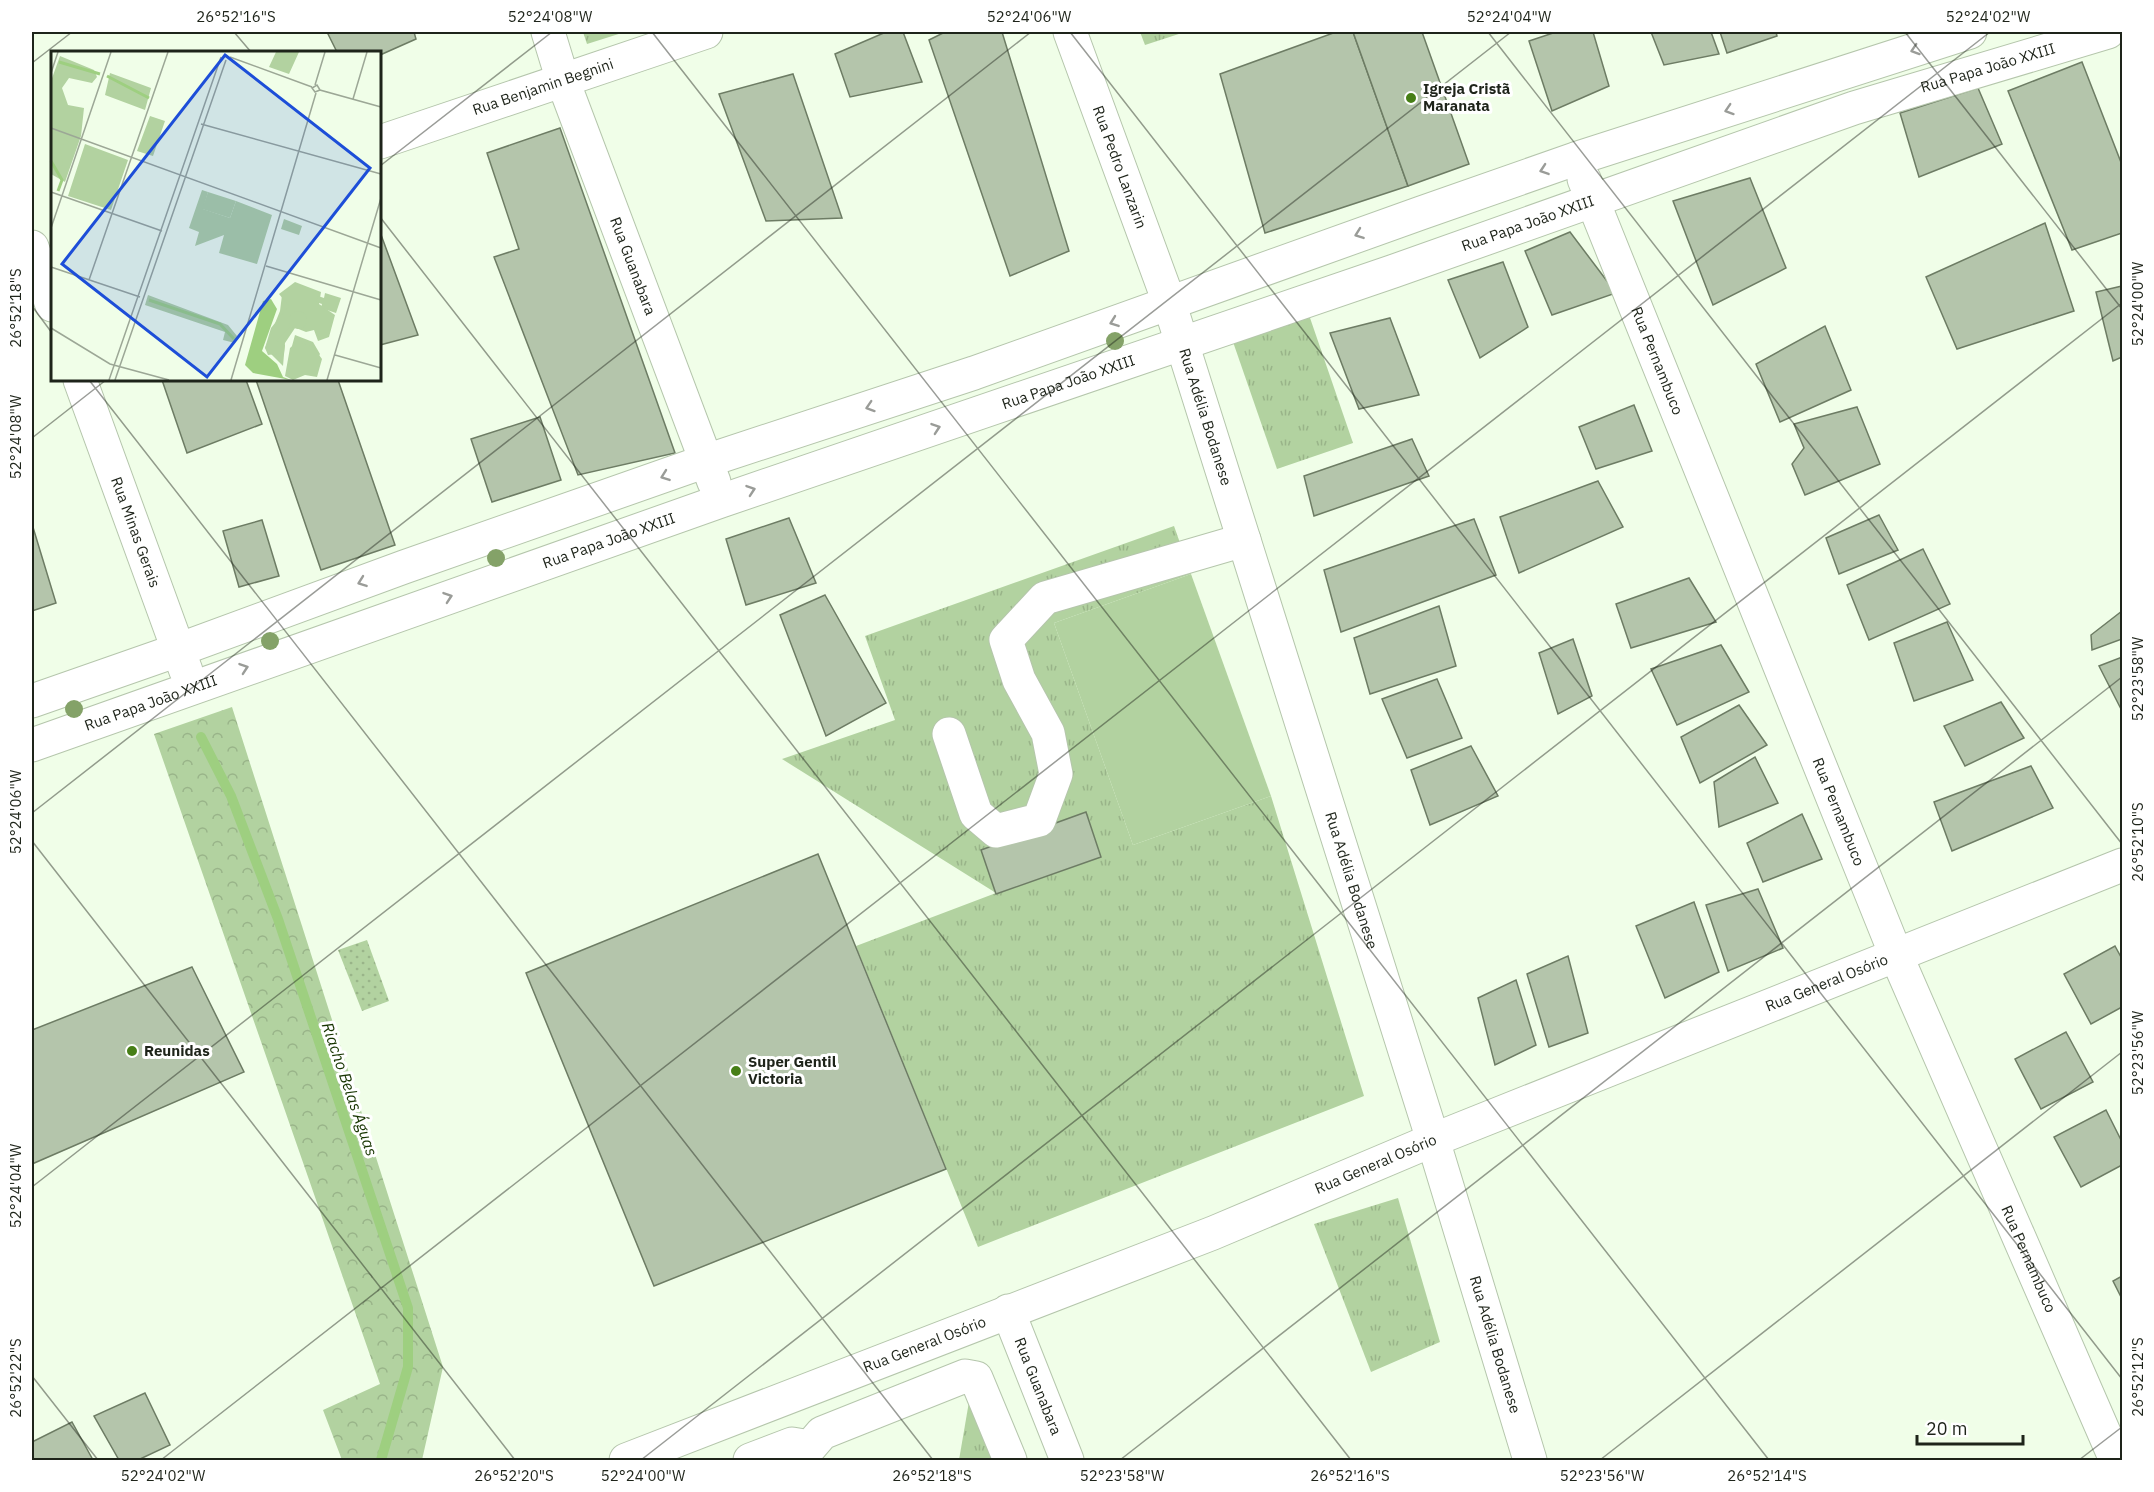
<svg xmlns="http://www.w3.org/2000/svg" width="2154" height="1492" viewBox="0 0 2154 1492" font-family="'IBM Plex Sans',sans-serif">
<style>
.grass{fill:url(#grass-tufts);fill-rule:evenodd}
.forest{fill:url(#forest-crowns)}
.park{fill:url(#park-dots)}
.garden{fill:#b2d2a0}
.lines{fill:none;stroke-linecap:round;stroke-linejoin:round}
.stream{stroke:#9ecf80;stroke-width:10}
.building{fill:#b4c5ab;stroke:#6d7c64;stroke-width:1.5}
.minor-casing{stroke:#b5c6ac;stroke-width:35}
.minor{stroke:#fff;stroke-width:33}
.tree{fill:#84a268}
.oneway{stroke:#9a9c98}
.ticks{fill:none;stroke:#1e241a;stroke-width:1.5;stroke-opacity:0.45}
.poi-dot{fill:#477f17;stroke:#fff;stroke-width:2}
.labels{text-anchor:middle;stroke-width:6;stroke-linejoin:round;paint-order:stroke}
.street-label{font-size:15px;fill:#1e241a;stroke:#fff}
.poi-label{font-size:15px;font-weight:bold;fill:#1e241a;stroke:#fff;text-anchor:start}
.water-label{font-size:16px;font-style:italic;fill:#173500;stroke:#fff}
.inset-river{fill:none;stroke:#9ecf80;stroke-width:3}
.inset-road{fill:none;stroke:#9ca796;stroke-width:1.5}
.view{fill:#1d4ed8;fill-opacity:0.15;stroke:#1d4ed8;stroke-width:3}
.inset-edge{fill:none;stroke:#1e241a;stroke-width:3}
.neatline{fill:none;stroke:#1e241a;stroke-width:2}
.ticks-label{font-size:15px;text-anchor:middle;fill:#1e241a}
</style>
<defs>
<pattern id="grass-tufts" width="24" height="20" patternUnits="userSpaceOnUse" patternTransform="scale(1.5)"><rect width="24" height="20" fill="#b2d2a0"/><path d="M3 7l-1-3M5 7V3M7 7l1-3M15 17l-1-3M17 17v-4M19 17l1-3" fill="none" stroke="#99b489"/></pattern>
<pattern id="forest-crowns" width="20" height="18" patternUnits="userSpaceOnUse" patternTransform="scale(1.5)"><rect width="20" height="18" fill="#b2d2a0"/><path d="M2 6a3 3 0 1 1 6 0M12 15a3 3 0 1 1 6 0" fill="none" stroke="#99b489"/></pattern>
<pattern id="park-dots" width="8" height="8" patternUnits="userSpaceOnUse" patternTransform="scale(1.5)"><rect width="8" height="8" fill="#b2d2a0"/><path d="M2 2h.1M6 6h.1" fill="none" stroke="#99b489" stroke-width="1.8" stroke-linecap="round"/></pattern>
</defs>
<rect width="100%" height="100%" fill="#f0fee8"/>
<!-- grass -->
<g class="grass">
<path d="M583 32H625L587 44Z"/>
<path d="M1140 32H1185L1145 45Z"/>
<path d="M1308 312 1353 443 1277 469 1232 339Z"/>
<path d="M1174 526 1191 574 1054 623 1133 845 1271 796 1364 1096 978 1247 856 946 996 893 782 759 895 720 865 636ZM1086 812 1101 857 996 894 981 850Z"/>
<path d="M1398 1198 1440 1342 1371 1372 1314 1224Z"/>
<path d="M971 1390 998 1460H959Z"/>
</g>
<!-- forest -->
<path class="forest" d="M232 707 443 1367 422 1460H342L323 1410 380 1384 154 734Z"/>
<!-- park -->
<path class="park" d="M367 940 389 1001 362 1011 338 950Z"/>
<!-- garden -->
<path class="garden" d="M1191 574 1271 796 1133 845 1054 623Z"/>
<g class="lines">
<!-- stream -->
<path class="stream" d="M201 737 231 796 278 919 408 1308V1367L381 1460"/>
</g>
<!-- building -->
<g class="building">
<path d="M327 32H414L416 39 380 55V52H337Z"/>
<path d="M886 32H903L922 82 850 97 835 54Z"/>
<path d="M945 32H1002L1069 251 1010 276 929 40Z"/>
<path d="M1336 32H1353L1408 186 1265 233 1220 74Z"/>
<path d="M1353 32H1422L1469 164 1408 186Z"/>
<path d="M1556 32H1593L1609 86 1552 111 1529 41Z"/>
<path d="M1651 32H1711L1719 54 1664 65Z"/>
<path d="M1720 32H1776L1777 36 1727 53Z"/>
<path d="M2082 62 2122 165V233L2072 250 2008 91Z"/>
<path d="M793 74 842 218 766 221 719 94Z"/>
<path d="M1978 88 2002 144 1919 177 1900 113Z"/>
<path d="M560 128 675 453 578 475 494 257 519 249 487 153Z"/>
<path d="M1750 178 1786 268 1713 305 1673 201Z"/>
<path d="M2045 223 2074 311 1957 349 1926 277Z"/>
<path d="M380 232 418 335 380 345Z"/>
<path d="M1570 232 1616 293 1552 315 1525 251Z"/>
<path d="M1503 262 1528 327 1480 358 1448 280Z"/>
<path d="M2122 286V357L2113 361 2096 292Z"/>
<path d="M1390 318 1419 395 1359 409 1330 333Z"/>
<path d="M1825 326 1851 390 1780 422 1756 364Z"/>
<path d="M162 380H246L262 424 187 453Z"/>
<path d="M256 380H338L395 545 321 570Z"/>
<path d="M1634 405 1652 451 1596 469 1579 427Z"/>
<path d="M1857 407 1880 464 1805 495 1792 464 1804 448 1794 424Z"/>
<path d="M540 417 561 480 492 502 471 439Z"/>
<path d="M1412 439 1429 476 1314 516 1304 476Z"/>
<path d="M1598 481 1623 527 1519 573 1500 517Z"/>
<path d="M1879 515 1898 550 1839 574 1826 538Z"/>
<path d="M789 518 816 583 746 605 726 539Z"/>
<path d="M1474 519 1496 575 1341 632 1324 570Z"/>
<path d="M262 520 279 576 239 587 223 531Z"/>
<path d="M32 524 56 603 32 611Z"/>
<path d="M1923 549 1950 604 1869 640 1847 585Z"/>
<path d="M1689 578 1716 622 1631 648 1616 604Z"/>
<path d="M825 595 886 703 826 736 780 615Z"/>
<path d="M1439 606 1456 666 1370 694 1354 638Z"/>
<path d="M2122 611V639L2092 650 2091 635Z"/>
<path d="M1947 622 1973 680 1914 701 1894 643Z"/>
<path d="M1573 639 1592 696 1558 714 1539 653Z"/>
<path d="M1721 645 1749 692 1677 725 1651 669Z"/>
<path d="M2122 657V711L2099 666Z"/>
<path d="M1437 679 1462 738 1407 758 1382 699Z"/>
<path d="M2001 702 2024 738 1965 766 1944 726Z"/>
<path d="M1739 705 1767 745 1700 783 1681 737Z"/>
<path d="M1471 746 1498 796 1430 825 1411 770Z"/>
<path d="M1755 757 1778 803 1719 827 1714 782Z"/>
<path d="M2031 766 2053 808 1952 851 1934 802Z"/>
<path d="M1086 812 1101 857 996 894 981 850Z"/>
<path d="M1802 814 1822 859 1763 882 1747 843Z"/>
<path d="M818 854 946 1169 654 1286 526 973Z"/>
<path d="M1758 889 1783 948 1728 971 1706 905Z"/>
<path d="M1694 902 1719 972 1665 998 1636 926Z"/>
<path d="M2115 946 2122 959V1007L2091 1024 2064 974Z"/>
<path d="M1568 956 1588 1033 1549 1047 1527 974Z"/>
<path d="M192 967 244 1072 32 1164V1030Z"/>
<path d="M1516 980 1536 1045 1495 1065 1478 998Z"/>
<path d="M2066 1032 2093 1082 2041 1109 2015 1059Z"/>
<path d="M2106 1110 2122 1142V1165L2081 1187 2054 1137Z"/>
<path d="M2122 1276V1299L2113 1281Z"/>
<path d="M145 1393 170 1445 138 1460H119L94 1416Z"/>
<path d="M72 1422 93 1460H32V1442Z"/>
</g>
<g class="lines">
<defs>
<g id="minor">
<path id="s1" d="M548 32 563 81 714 482"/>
<path id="s2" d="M1070 32 1169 302 1433 1140 1530 1460"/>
<path id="s3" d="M380 142 706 32"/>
<path id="s4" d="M1584 179 1896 955 2116 1460"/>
<path d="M32 247 52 305"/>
<path id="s5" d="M80 380 186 671"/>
<path d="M32 701 178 650 404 567 706 461 974 373 1421 213 1575 159 1970 32"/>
<path d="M949 734 976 814 996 831 1039 820 1056 774 1048 733 1019 680 1006 640 1045 598 1244 540"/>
<path id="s6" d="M32 745 721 501 1394 271 1854 108 2108 32"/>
<path id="s7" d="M1008 1311 1067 1460"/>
<path id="s8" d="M626 1460 1213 1233 1433 1140 2122 865"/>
<path d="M750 1460 792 1444 810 1447 822 1433 965 1376 976 1378 1010 1460"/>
</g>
</defs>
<!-- minor casing -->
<use href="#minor" class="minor-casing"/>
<!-- minor -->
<use href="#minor" class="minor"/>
</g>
<!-- trees -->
<g class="tree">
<circle cx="1115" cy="341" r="9"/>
<circle cx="496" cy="558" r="9"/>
<circle cx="270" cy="641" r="9"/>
<circle cx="74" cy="709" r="9"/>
</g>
<!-- one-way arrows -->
<defs><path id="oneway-chevron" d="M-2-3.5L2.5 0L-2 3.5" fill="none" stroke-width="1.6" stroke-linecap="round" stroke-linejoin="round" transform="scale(1.5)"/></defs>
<g class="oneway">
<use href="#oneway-chevron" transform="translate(1915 50) rotate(162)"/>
<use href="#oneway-chevron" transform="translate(1729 110) rotate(162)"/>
<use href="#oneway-chevron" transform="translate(1544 170) rotate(161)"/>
<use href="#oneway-chevron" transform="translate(1359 234) rotate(160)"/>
<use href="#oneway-chevron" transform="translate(1114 322) rotate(160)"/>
<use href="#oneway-chevron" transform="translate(870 407) rotate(162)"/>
<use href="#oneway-chevron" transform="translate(936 428) rotate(-19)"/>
<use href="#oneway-chevron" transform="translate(665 476) rotate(160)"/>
<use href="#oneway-chevron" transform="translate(751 490) rotate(-19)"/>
<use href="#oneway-chevron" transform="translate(362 582) rotate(160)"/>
<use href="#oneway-chevron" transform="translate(448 597) rotate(-19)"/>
<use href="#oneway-chevron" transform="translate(244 668) rotate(-19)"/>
</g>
<!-- ticks -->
<path class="ticks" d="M234 32 251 52M652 32 1769 1460M1070 32 2122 1379M1488 32 2122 844M1905 32 2122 309M32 63 72 32M380 166 552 32M380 217 1351 1460M32 306 52 333M89 380 933 1460M32 438 106 380M32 813 1031 32M32 841 515 1460M32 1187 1511 32M32 1376 98 1460M161 1460 1990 32M641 1460 2122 303M1120 1460 2122 677M1600 1460 2122 1052M2079 1460 2122 1427"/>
<!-- markers -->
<g class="poi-dot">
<circle cx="1411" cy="98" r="6"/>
<circle cx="132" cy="1051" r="6"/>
<circle cx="736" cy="1071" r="6"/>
</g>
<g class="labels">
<!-- street labels -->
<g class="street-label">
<text dy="5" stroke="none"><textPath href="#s6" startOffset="2070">Rua Papa João XXIII</textPath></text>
<text dy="5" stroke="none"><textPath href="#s3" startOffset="172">Rua Benjamin Begnini</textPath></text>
<text dy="5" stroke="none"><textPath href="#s2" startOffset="144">Rua Pedro Lanzarin</textPath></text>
<text dy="5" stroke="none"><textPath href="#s6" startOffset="1584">Rua Papa João XXIII</textPath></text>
<text dy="5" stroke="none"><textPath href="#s1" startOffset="249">Rua Guanabara</textPath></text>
<text dy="5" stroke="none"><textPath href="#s4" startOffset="196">Rua Pernambuco</textPath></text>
<text dy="5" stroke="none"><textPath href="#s6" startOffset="1098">Rua Papa João XXIII</textPath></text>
<text dy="5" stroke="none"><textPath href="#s2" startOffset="408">Rua Adélia Bodanese</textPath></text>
<text dy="5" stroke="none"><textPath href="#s5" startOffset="162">Rua Minas Gerais</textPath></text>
<text dy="5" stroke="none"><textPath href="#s6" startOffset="612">Rua Papa João XXIII</textPath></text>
<text dy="5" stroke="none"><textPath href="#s6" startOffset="126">Rua Papa João XXIII</textPath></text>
<text dy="5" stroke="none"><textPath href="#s4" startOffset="682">Rua Pernambuco</textPath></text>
<text dy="5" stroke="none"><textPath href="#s2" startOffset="894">Rua Adélia Bodanese</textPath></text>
<text dy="5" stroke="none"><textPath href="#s8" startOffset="1292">Rua General Osório</textPath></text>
<text dy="5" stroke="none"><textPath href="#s8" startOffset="806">Rua General Osório</textPath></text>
<text dy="5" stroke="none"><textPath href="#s4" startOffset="1168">Rua Pernambuco</textPath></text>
<text dy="5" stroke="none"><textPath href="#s8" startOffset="320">Rua General Osório</textPath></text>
<text dy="5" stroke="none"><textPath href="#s2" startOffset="1380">Rua Adélia Bodanese</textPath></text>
<text dy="5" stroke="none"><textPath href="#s7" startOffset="81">Rua Guanabara</textPath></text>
</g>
<!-- poi labels -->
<g class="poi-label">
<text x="1423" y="94">Igreja Cristã<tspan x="1423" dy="17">Maranata</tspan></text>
<text x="144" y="1056">Reunidas</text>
<text x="748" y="1067">Super Gentil<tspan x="748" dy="17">Victoria</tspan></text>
</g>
<!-- water labels -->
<g class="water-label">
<text transform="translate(350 1089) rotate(71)" y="6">Riacho Belas Águas</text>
</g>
</g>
<!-- overview -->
<g transform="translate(51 51)">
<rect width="330" height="330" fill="#f0fee8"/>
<path d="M9 5 43 19 46 26 41 32 18 27 11 37 17 54 33 57 30 85 14 131 0 123V30ZM59 22 100 37 94 59 54 44ZM99 65 114 70 102 105 86 100ZM34 93 77 109 60 159 17 145ZM151 139 157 141 152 158 179 167 185 150 221 164 206 213 168 202 173 184 144 195 148 181 138 177ZM233 168 251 175 248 184 230 178ZM231 244 242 250 244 277 234 292 232 315 214 297 229 260ZM244 284 262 291 269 303 266 309 238 306Z" fill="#b2d2a0"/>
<path d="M0 79 18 91 9 96 12 114 0 119ZM244 231 270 241 268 253 284 264 278 286 267 290 263 279 255 281 240 275 225 290 234 294 233 302 217 304 214 297 220 277 238 255 228 243ZM97 244 177 274 186 285 184 292 172 289 174 281 94 254ZM247 290 263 297 271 308 266 326 254 324 242 329 234 325 239 297Z" fill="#b2d2a0"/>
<path d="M238 269a9 9 0 1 1 18 0a9 9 0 1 1-18 0Z" fill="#b2d2a0"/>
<path d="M225 1H248L238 23 218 16ZM157 141 185 150 179 167 151 158ZM274 242 290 247 285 262 270 257 271 253 265 251 267 245 273 247Z" fill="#b2d2a0"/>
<path d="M220 248 226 258 211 300 226 313 232 326 240 329 202 322 194 314 212 250Z" fill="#9ecf80"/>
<path class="inset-river" d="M8 11 49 23M56 25 98 47M0 110 11 129 7 140M98 249 169 273 183 288"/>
<path class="inset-road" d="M179 6 261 36M0 22 7 1M264 34 274 1M269 39 264 41 261 37 266 34 269 39 330 56M302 48 316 1M150 73 330 123M0 77 330 197M0 141 111 180M0 177 60 1M215 215 330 249M0 216 89 246M38 229 117 1M0 277 59 313 118 329M284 304 330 317M58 329 170 6M64 329 175 9M180 329 265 42M276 329 330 147"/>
<path class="view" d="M174 4 319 117 156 326 11 213Z"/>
<rect width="330" height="330" class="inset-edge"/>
</g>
<!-- border -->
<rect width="2154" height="1492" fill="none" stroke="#ffffff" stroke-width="66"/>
<!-- scale -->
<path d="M1917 1435v9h106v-9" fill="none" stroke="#1e241a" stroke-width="3"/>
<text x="1926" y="1435" font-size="18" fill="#1e241a" stroke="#ffffff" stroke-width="4.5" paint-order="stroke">20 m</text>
<rect x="33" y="33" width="2088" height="1426" class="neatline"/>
<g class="ticks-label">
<text x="236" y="22">26°52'16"S</text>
<text x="550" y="22">52°24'08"W</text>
<text x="1029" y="22">52°24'06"W</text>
<text x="1509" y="22">52°24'04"W</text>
<text x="1988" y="22">52°24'02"W</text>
<text transform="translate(2138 304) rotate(-90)" y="5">52°24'00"W</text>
<text transform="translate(16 308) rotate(-90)" y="5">26°52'18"S</text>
<text transform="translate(16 437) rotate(-90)" y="5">52°24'08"W</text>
<text transform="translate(2138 679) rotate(-90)" y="5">52°23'58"W</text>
<text transform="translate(16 812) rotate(-90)" y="5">52°24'06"W</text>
<text transform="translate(2138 842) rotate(-90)" y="5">26°52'10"S</text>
<text transform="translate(2138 1053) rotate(-90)" y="5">52°23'56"W</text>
<text transform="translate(16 1186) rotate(-90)" y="5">52°24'04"W</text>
<text transform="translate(2138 1377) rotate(-90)" y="5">26°52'12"S</text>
<text transform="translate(16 1378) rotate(-90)" y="5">26°52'22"S</text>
<text x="163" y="1481">52°24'02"W</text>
<text x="514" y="1481">26°52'20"S</text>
<text x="643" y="1481">52°24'00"W</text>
<text x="932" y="1481">26°52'18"S</text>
<text x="1122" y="1481">52°23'58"W</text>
<text x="1350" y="1481">26°52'16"S</text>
<text x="1602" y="1481">52°23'56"W</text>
<text x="1767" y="1481">26°52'14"S</text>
</g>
</svg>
